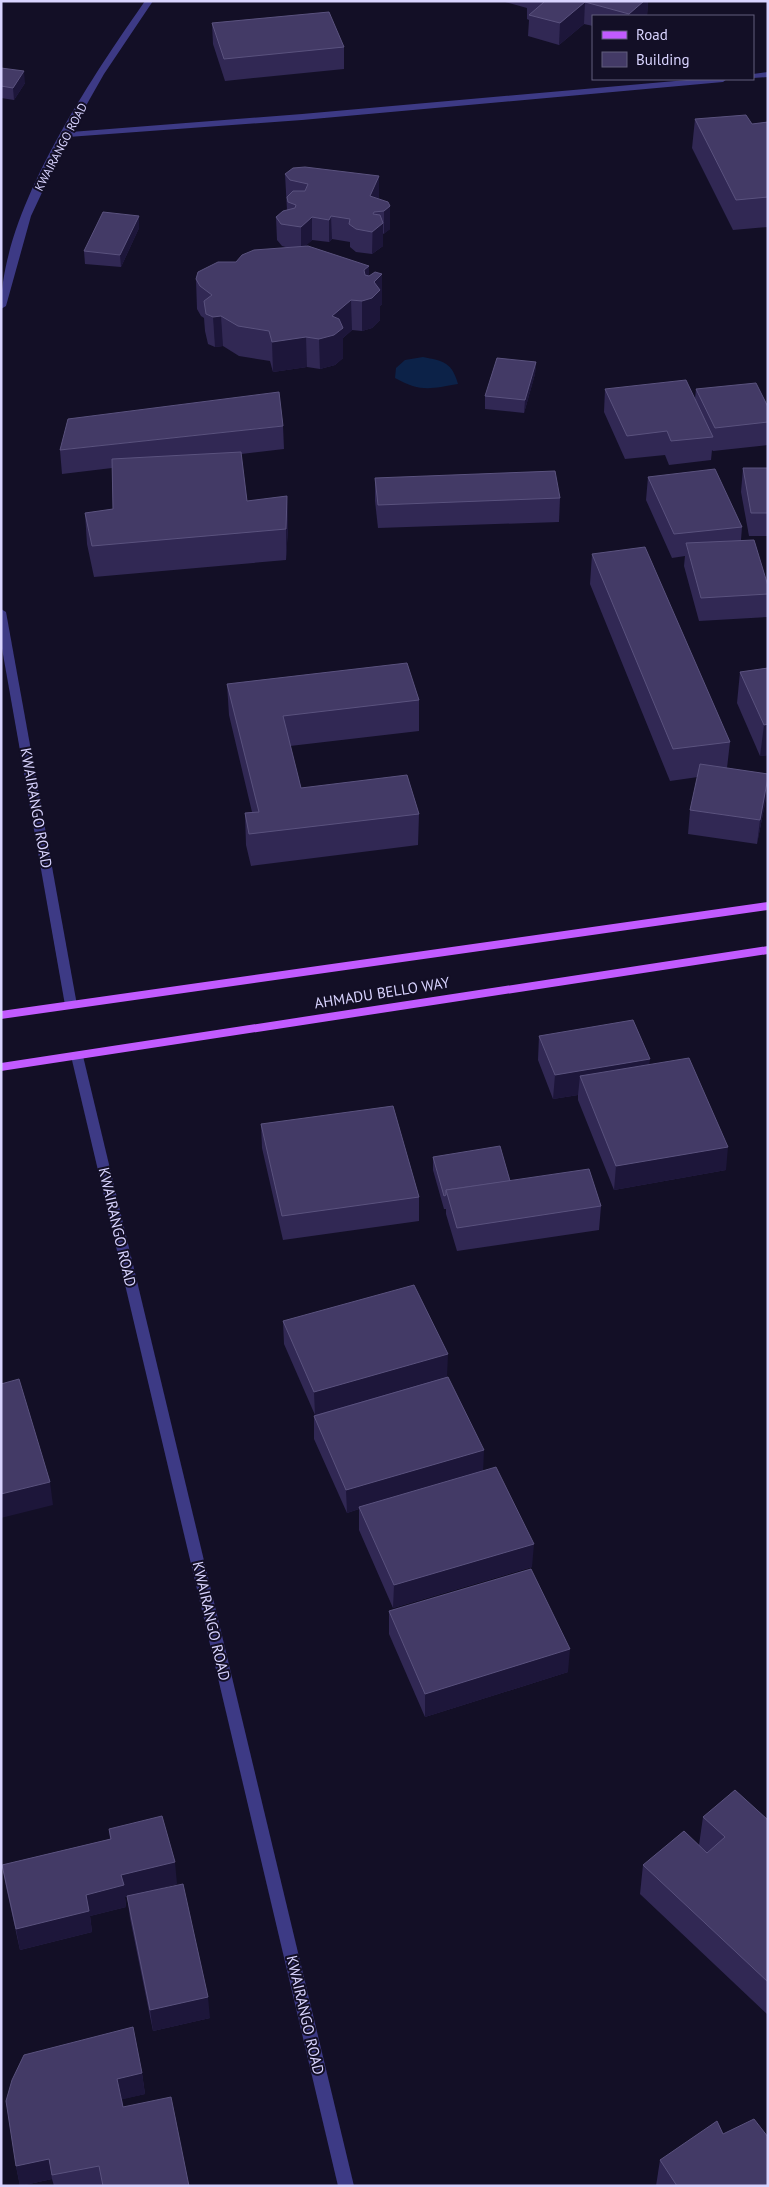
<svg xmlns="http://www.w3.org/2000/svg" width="769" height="2187" viewBox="0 0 769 2187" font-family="'PT Sans',sans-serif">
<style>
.water{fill:#0c2248}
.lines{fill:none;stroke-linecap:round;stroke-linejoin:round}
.minor{fill:#3d3a85;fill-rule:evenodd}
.major{fill:#c25bff;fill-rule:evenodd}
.wall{fill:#312854}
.shaded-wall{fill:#1d163a}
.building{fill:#433a66;stroke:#5a527e}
.labels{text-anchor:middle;stroke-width:4;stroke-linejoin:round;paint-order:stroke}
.far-street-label{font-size:12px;fill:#d9d4ff;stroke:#130f26}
.street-label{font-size:15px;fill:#d9d4ff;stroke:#130f26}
</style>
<rect width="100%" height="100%" fill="#130f26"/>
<!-- water -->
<path class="water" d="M423 357C443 361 452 362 458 384 430 389 420 392 395 378L396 368 405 360Z"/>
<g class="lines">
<!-- minor -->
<g class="minor">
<path d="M145 1H153L104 74 71 132 302 114 698 79H727L723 82 302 120 68 137 31 216 6 306 1 309C1 211 90 80 145 1Z"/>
<path d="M768 72V77L753 78V74Z"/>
<path d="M1 609 6 612 77 1005 71 1009 65 1005 1 643Z"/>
<path d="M77 1052 83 1056 354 2186H338L71 1056Z"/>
</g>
<!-- major -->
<g class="major">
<path d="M768 902V910L1 1019V1011Z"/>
<path d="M768 946V954L1 1071V1063Z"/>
</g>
</g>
<!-- wall -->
<g class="wall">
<path d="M506 1H648L647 16H593V26L584 24 559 45 528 36 529 20 527 19V8L505 2Z"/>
<path d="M212 23 344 47V69L225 81 213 44Z"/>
<path d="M1 68 25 83 14 100 1 98Z"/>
<path d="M695 119 752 124 768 122V227L733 230 692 148Z"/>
<path d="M285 174 388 202 390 229 383 234V246L372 254 356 252 350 247V242L332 239 329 242 312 240 304 247 369 276 382 304 380 306V320L372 328 362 331 352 330 343 338V358L335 365 320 369 307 367 273 372 270 361 239 356 223 346 215 347 208 344 205 331 204 318 201 316 197 309 196 279 236 262 289 248 282 246 277 240 276 217 287 210Z"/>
<path d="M139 228 121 267 85 264 84 251Z"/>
<path d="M536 362 535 374 524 413 485 409V396Z"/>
<path d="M605 389 695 399 696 389 768 407V445L713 451 712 450 711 460 669 465 665 455 625 459 604 412Z"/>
<path d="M283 426 284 449 241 454 247 501 287 496 288 527 286 560 94 577 87 544 85 513 113 509 112 468 62 474 60 450Z"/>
<path d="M743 468H768V536H749L741 492Z"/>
<path d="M648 477 742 527 741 540 768 586 767 617 699 621 684 566 685 556 672 558 646 500Z"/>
<path d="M375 478 560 498 559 522 378 528 375 501Z"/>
<path d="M592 554 730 742 727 768 768 774 766 798 757 844 688 834 690 810 698 777 670 781 590 584Z"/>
<path d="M768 668V755L760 756 737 703 740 672Z"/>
<path d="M227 684 419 700V731L290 746 301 788 419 814 418 845 251 866 246 845 245 813 252 812 229 715Z"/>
<path d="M539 1036 649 1064 726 1170 614 1190 578 1100V1095L553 1099 538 1060Z"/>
<path d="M261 1124 419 1197V1221L283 1240 262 1148Z"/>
<path d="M433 1157 510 1181 601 1206 599 1230 457 1251 446 1214V1209H444L433 1170Z"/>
<path d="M283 1321 447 1377 483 1471 532 1567 393 1608 359 1530V1509L347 1513 314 1439V1416L315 1415 284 1344Z"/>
<path d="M389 1611 568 1672 425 1717 389 1634Z"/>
<path d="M703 1817 768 1820V2015L640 1894 643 1865 699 1845Z"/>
<path d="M109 1829 177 1884 142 1893 210 2018 153 2031 130 1918 127 1896 125 1897 126 1907 90 1916 92 1932 20 1950 6 1887 2 1865 110 1839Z"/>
<path d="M142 2073 145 2094 122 2099 123 2107 189 2186H54L52 2179 20 2186 16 2166Z"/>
<path d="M723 2134 768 2186H656L660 2160Z"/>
</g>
<!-- shaded-wall -->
<g class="shaded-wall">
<path d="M644 1H648L647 16H629V14Z"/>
<path d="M585 2 584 24 559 45 560 23Z"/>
<path d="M24 71 25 83 14 100 13 88Z"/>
<path d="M379 176V199L370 196Z"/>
<path d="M390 206V229L384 234V211Z"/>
<path d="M374 212V230L383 223V246L372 254 373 214Z"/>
<path d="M139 216V228L121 267 120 255Z"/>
<path d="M331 216 332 239 329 242V220Z"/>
<path d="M312 217V240L301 250V227Z"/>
<path d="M369 266V296L364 270Z"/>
<path d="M382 274V304L380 306V320L372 328 362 331V301L374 282Z"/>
<path d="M351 300 352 330 343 338V358L335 365 320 369 319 339 332 316Z"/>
<path d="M221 316 223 346 215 347 213 317Z"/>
<path d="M306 337 307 367 273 372 272 342Z"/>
<path d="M536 362 535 374 524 413 525 400Z"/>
<path d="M287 496 288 527 286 560V529Z"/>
<path d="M768 724V755L760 756 764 725Z"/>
<path d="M768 777 766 798 757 844 760 820Z"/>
<path d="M650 1059 647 1083 580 1076 578 1095 553 1099 555 1075Z"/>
<path d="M728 1147 726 1170 614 1190 616 1166Z"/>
<path d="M448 1354 447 1377 315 1415 314 1392Z"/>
<path d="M484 1450 483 1473 359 1507V1509L347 1513 346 1490Z"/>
<path d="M50 1482 53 1505 1 1518V1494Z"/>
<path d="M534 1544 532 1567 393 1608 394 1585Z"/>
<path d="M570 1649 568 1672 425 1717V1694Z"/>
<path d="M175 1862 177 1884 125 1897 126 1907 90 1916 92 1932 20 1950 16 1929 121 1875Z"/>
<path d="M208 1997 210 2018 153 2031 150 2010Z"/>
<path d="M142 2073 145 2094 120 2100 117 2079Z"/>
<path d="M49 2159 52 2179 20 2186 16 2166Z"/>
</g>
<!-- building -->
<g class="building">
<path d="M540 1H644L629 14 585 2 560 23 529 15 544 2Z"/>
<path d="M329 12 344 47 224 59 212 23Z"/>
<path d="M1 68 24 71 13 88 1 86Z"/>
<path d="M746 115 752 124 768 122V197L736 200 695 119Z"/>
<path d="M305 167 379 176 370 196 388 202 390 206 384 211 374 212 373 214 380 215 383 223 372 232 356 229 349 224 350 219 331 216 329 220 312 217 301 227 281 224 276 217 283 211 295 208 296 205 288 202 287 197 293 191H305L308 184 290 180 285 174 293 168Z"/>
<path d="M103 212 139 216 120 255 84 251Z"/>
<path d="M308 246 369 266 364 270 365 275 369 276 375 272 382 274 374 282 380 290 372 298 362 301 351 300 332 316 339 319 343 328 334 335 319 339 306 337 272 342 269 331 238 326 221 316 213 317 206 314 204 301 212 295 200 286 196 279 198 272 218 262H236L242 255 254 250Z"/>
<path d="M497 358 536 362 525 400 485 396Z"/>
<path d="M686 380 713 437 671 441 667 431 627 436 605 389Z"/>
<path d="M756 383 768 407V422L715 428 696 389Z"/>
<path d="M279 392 283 426 60 450 68 419Z"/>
<path d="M241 452 247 501 287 496 286 529 92 546 85 513 113 509 112 459Z"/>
<path d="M743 468H768V513H751Z"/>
<path d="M715 469 742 527 674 534 648 477Z"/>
<path d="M555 471 560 498 378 505 375 478Z"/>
<path d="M754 540 768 586V594L701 598 686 543Z"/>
<path d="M645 547 730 742 673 749 592 554Z"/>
<path d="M407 663 419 700 283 716 301 788 407 775 419 814 249 834 245 813 259 812 227 684Z"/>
<path d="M768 668V724L764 725 740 672Z"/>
<path d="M700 764 768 774V777L760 820 690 810Z"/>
<path d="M633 1020 650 1059 555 1075 539 1036Z"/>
<path d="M689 1058 728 1147 616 1166 580 1076Z"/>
<path d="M393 1106 419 1197 282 1216 261 1124Z"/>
<path d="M500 1146 510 1181 446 1190V1195L444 1196 433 1157Z"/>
<path d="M589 1169 601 1206 457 1228 446 1190Z"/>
<path d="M414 1285 448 1354 314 1392 283 1321Z"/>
<path d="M448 1377 484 1450 346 1490 314 1416Z"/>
<path d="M19 1379 50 1482 1 1494V1384Z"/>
<path d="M496 1467 534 1544 394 1585 359 1507Z"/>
<path d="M531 1569 570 1649 425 1694 389 1611Z"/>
<path d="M735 1790 768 1820V1982L643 1865 684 1831 707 1853 725 1837 703 1817Z"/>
<path d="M162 1816 175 1862 121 1875 124 1885 86 1895 89 1911 16 1929 2 1865 111 1839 109 1829Z"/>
<path d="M183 1884 208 1997 150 2010 127 1896Z"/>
<path d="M133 2027 142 2073 117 2079 123 2107 171 2097 189 2186H103L99 2166 52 2175 49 2159 16 2166 6 2101 12 2080 24 2055Z"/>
<path d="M754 2119 768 2137V2186H677L660 2160 717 2121 723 2134Z"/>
</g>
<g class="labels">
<!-- far-street labels -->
<g class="far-street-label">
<text transform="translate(61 147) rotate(-62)" y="4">KWAIRANGO ROAD</text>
</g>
<!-- street labels -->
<g class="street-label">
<text transform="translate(36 808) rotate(80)" y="5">KWAIRANGO ROAD</text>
<text transform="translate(382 993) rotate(-9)" y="5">AHMADU BELLO WAY</text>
<text transform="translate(117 1227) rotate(77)" y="5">KWAIRANGO ROAD</text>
<text transform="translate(211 1621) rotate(77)" y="5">KWAIRANGO ROAD</text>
<text transform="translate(305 2015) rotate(77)" y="5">KWAIRANGO ROAD</text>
</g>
</g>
<!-- border -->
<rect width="769" height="2187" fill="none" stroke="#d9d4ff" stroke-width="5"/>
<!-- legend -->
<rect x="592" y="15" width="162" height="65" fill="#130f26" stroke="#625e7d"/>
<rect x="602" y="31" width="25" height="8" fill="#c25bff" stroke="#625e7d"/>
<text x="636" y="40" font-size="15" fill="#d9d4ff">Road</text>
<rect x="602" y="52" width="25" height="15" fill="#433a66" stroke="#625e7d"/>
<text x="636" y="65" font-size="15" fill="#d9d4ff">Building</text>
</svg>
